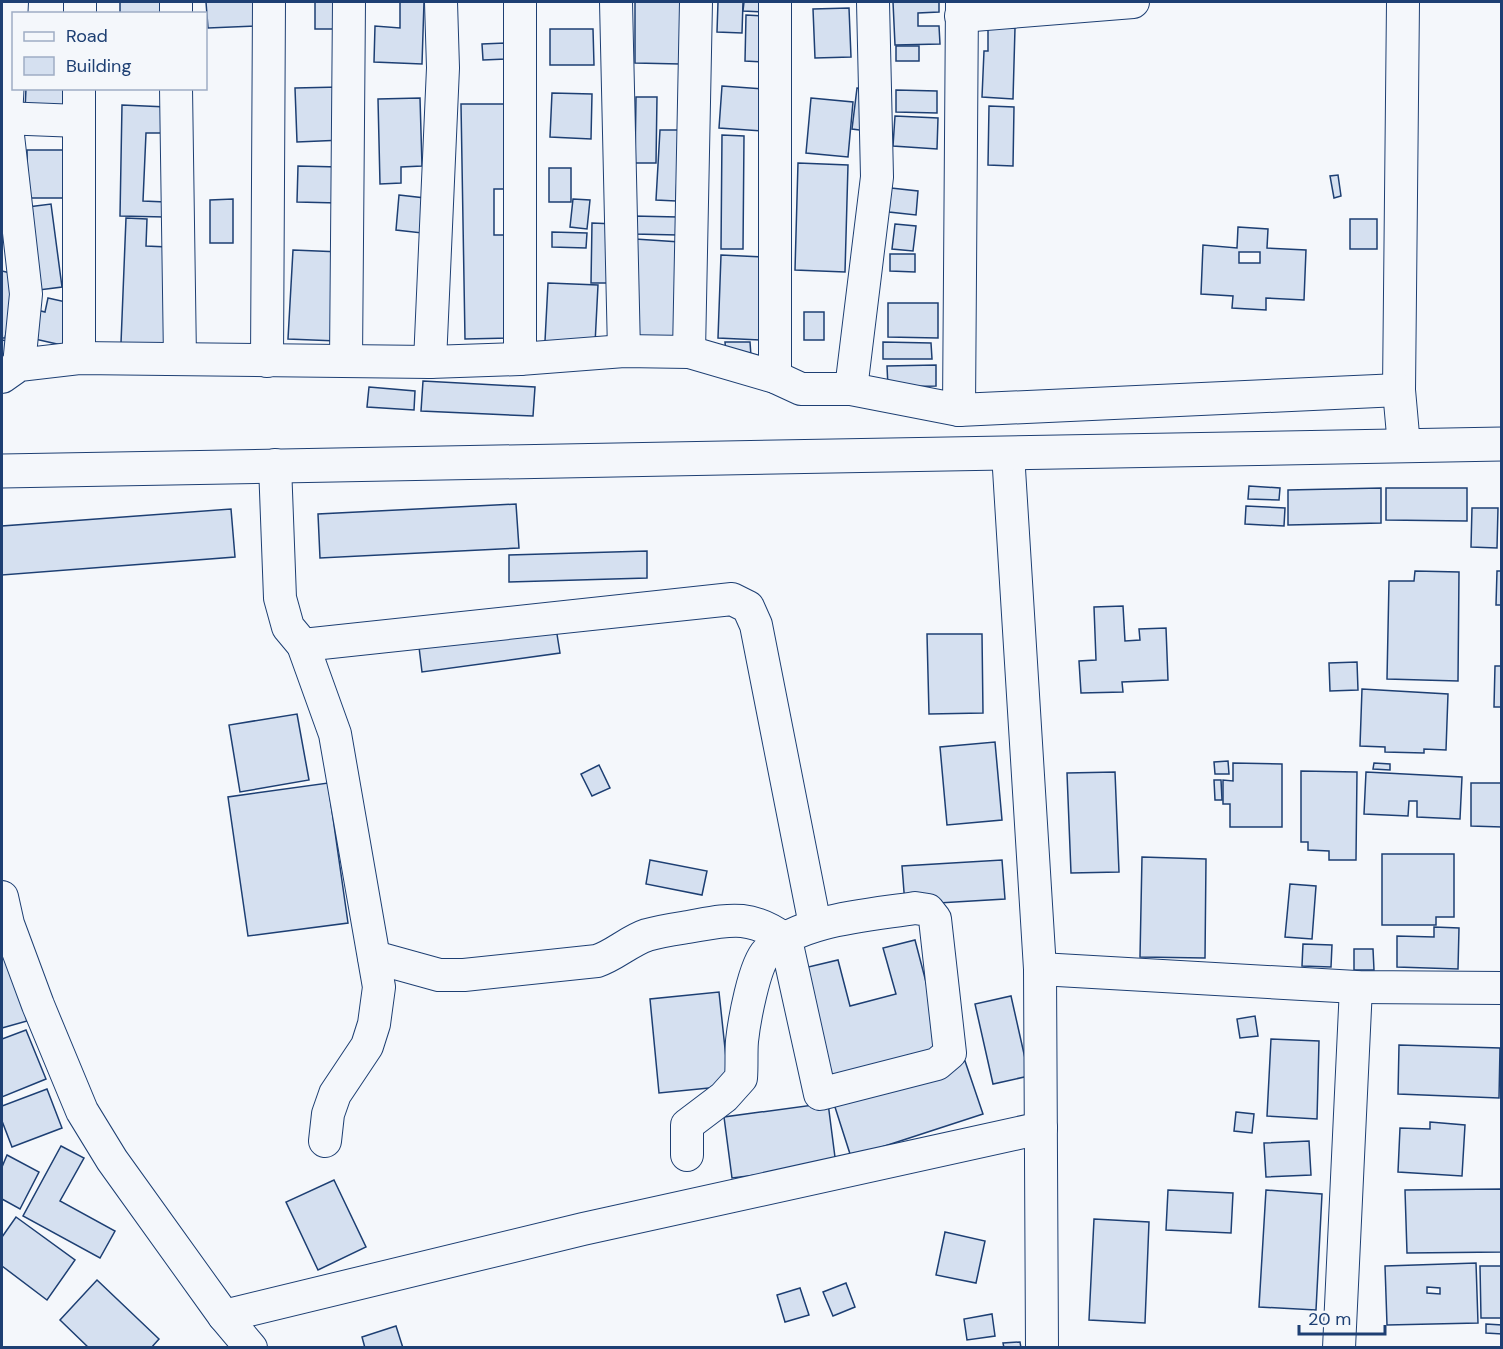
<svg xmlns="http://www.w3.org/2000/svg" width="1503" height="1349" viewBox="0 0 1503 1349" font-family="'DM Sans',sans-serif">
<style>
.building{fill:#d5e0f0;stroke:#1d3f73;stroke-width:1.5;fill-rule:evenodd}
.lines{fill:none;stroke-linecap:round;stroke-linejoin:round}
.minor-casing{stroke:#1d3f73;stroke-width:34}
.major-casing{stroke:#1d3f73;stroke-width:35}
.minor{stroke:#f4f7fb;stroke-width:32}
.major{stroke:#f4f7fb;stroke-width:33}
</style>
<rect width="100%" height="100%" fill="#f4f7fb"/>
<!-- building -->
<g class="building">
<rect x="120" y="2" width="45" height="12"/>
<path d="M206 2H255L256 26 208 28Z"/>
<rect x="315" y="2" width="25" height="27"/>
<path d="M400 2H424L422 64 374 62 375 26 400 28Z"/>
<path d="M635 2H680V64L635 63Z"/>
<path d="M718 2H743L742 33 717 32Z"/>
<path d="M744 2H767L766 12 743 11Z"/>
<path d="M893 2H939V12L918 13V26H939L940 44 895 45Z"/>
<path d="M849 8 851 57 815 58 813 9Z"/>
<path d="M746 15 764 16 763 62 745 61Z"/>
<path d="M988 28H1015L1013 99 982 97 984 51H988Z"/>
<path d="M550 29H593L594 65H550Z"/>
<path d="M505 43 506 59 483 60 482 44Z"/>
<rect x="896" y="46" width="23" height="15"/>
<path d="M722 86 764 89 762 131 719 128Z"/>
<path d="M340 87 343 140 297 142 295 88Z"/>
<path d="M26 88H71L70 113 25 111Z"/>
<path d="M857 88 871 90 867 131 852 129Z"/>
<path d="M896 90 937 91V113L896 112Z"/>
<path d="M552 93 592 94 591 139 550 137Z"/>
<path d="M636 97H657L656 163H635Z"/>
<path d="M420 98 422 166 401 167V183L380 184 378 99Z"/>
<path d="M811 98 853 102 848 157 806 153Z"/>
<path d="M461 104H504L505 189H494V235H507L509 338 465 339Z"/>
<path d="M122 105 167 107V133H146L143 201 166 202 165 217 120 216Z"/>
<path d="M989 106 1014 107 1013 166 988 165Z"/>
<path d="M895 116 938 118 937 149 893 146Z"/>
<path d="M660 130H679L676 201 656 200Z"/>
<path d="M722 135 744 136 743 249H721Z"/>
<path d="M27 150H69L70 198H28Z"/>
<path d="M798 163 848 165 845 272 795 270Z"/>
<path d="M298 166 339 167 338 203 297 202Z"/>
<rect x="549" y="168" width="22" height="34"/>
<path d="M1338 175 1341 196 1334 198 1330 176Z"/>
<path d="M891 188 918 191 916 215 889 212Z"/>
<path d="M399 195 425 198 422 233 396 230Z"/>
<path d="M233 199V243H210V200Z"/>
<path d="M573 199 590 200 587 229 570 227Z"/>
<path d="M51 204 62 287 31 291 20 208Z"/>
<path d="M633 216 678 217V235L633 234Z"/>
<path d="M126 218 147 219 146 246 168 247 164 345 121 343Z"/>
<rect x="1350" y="219" width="27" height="30"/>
<path d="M592 223 615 224 613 283H591Z"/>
<path d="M895 224 916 226 913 251 892 249Z"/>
<path d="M1238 227 1268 229 1267 248 1306 250 1304 300 1266 298V310L1232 308 1233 296 1201 294 1203 245 1237 248ZM1239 252H1260V263H1239Z"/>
<path d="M552 232 587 233 586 248 552 247Z"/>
<path d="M635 239 680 242 674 342 629 339Z"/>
<path d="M293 250 341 252 337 341 288 339Z"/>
<path d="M890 254H915V272L890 271Z"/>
<path d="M721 255 763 257 760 340 718 338Z"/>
<path d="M2 271 19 275 5 338H2Z"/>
<path d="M548 283 598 285 595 344 545 341Z"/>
<path d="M48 298 75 304 66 346 26 337 33 309 45 312Z"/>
<path d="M888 303H938V338L888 337Z"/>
<rect x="804" y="312" width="20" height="28"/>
<path d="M2 340 8 341 5 362 2 361Z"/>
<path d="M725 342H750L751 356H726Z"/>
<path d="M883 342 931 343 932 359H883Z"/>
<path d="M936 365V386L888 387 887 366Z"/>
<path d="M423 381 535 387 533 416 421 411Z"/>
<path d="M369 387 415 391 414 410 367 407Z"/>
<path d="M1249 486 1280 488 1279 500 1248 499Z"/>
<path d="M1381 488V523L1288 525V490Z"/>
<path d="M1386 488H1467V521L1386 520Z"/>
<path d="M516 504 519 548 320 558 318 514Z"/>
<path d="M1246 506 1285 508 1284 526 1245 524Z"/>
<path d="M1472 508H1498L1497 548 1471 547Z"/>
<path d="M231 509 235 557 2 575V526Z"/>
<path d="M647 551V578L509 582V555Z"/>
<path d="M1415 571 1459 572 1458 681 1387 679 1389 581H1414Z"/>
<path d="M1497 571H1502V605H1496Z"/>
<path d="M1123 606 1125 641 1140 640 1139 629 1166 628 1168 680 1122 682 1123 692 1081 693 1079 661 1096 660 1094 607Z"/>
<path d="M556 628 560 653 422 672 419 647Z"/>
<path d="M927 634H982L983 713 929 714Z"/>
<path d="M1357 662 1358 690 1330 691 1329 663Z"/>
<path d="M1495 666H1502V707H1494Z"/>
<path d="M1362 689 1448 694 1446 750 1424 749V753L1385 752V747L1360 746Z"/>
<path d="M297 714 309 780 240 792 229 725Z"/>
<path d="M995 742 1002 820 947 825 940 747Z"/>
<path d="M1228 761 1229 774H1215L1214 762Z"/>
<path d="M1233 763 1282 764V827H1230V804H1223V780L1233 781Z"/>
<path d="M1374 763 1390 764V770L1373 769Z"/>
<path d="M599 765 610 788 592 796 581 774Z"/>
<path d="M1301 771 1357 772 1356 860H1329V851L1308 850V842H1301Z"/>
<path d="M1115 772 1119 872 1071 873 1067 773Z"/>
<path d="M1366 772 1462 777 1460 819 1417 817V801H1409L1408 816 1364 814Z"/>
<path d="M1214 780H1221L1222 800H1215Z"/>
<path d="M328 783 348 923 248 936 228 797Z"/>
<path d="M1471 783H1502V827L1471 826Z"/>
<path d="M1382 854H1454V917H1436V925H1382Z"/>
<path d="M1142 857 1206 859 1205 958 1140 957Z"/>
<path d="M650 860 707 871 702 895 646 884Z"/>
<path d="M1002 860 1005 899 905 905 902 866Z"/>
<path d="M1290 884 1316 886 1312 939 1285 937Z"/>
<path d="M1434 927 1459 928 1458 969 1397 967V936L1434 937Z"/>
<path d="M915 940 944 1051 833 1079 804 968 838 960 850 1006 896 994 883 948Z"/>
<path d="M5 941 27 1021 2 1028V942Z"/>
<path d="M1303 944 1332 945 1331 967 1302 966Z"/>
<path d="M1354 949H1373L1374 970H1354Z"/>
<path d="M719 992 729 1086 659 1093 650 999Z"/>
<path d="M1011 996 1029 1076 993 1084 975 1004Z"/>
<path d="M1255 1016 1258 1036 1240 1038 1237 1019Z"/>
<path d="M26 1030 46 1079 2 1097V1039Z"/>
<path d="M1271 1039 1319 1041 1317 1119 1267 1116Z"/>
<path d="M1399 1045 1500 1048 1499 1098 1398 1094Z"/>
<path d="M965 1061 983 1114 851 1157 834 1104Z"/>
<path d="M47 1089 62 1128 12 1147 2 1121V1106Z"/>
<path d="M828 1103 836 1165 732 1178 724 1117Z"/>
<path d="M1236 1112 1254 1114 1252 1133 1234 1131Z"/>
<path d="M1430 1122 1465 1125 1462 1176 1398 1172 1400 1128 1430 1129Z"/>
<path d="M1309 1141 1311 1175 1266 1177 1264 1143Z"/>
<path d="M61 1146 84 1158 60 1201 115 1231 100 1258 23 1216Z"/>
<path d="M7 1155 39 1172 20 1209 2 1199V1167Z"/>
<path d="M334 1180 366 1247 318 1270 286 1202Z"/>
<path d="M1502 1189V1252L1407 1253 1405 1190Z"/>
<path d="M1168 1190 1233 1193 1231 1233 1166 1230Z"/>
<path d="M1266 1190 1322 1194 1316 1310 1259 1307Z"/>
<path d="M16 1217 75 1260 47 1300 2 1266V1237Z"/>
<path d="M1094 1219 1149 1222 1145 1323 1089 1320Z"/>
<path d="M945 1232 985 1241 976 1283 936 1275Z"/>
<path d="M1476 1263 1478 1323 1387 1325 1385 1266ZM1427 1287 1440 1288V1294L1427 1293Z"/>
<path d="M1480 1266H1502V1318H1481Z"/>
<path d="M97 1280 159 1339 151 1348H89L60 1320Z"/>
<path d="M846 1283 855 1307 833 1316 823 1292Z"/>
<path d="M800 1288 809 1315 785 1322 777 1295Z"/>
<path d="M992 1314 995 1336 967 1340 964 1319Z"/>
<path d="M1486 1324 1502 1325V1334L1486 1333Z"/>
<path d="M396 1326 403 1348H365L362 1337Z"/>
<path d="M1020 1342 1021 1348H1004L1003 1343Z"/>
</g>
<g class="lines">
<defs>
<g id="minor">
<path d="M12 2 6 118 26 294 19 365"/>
<path d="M520 2V359"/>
<path d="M616 2 624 351"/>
<path d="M775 2V377"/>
<path d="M1403 2 1399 390 1404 446"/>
<path d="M80 14V2"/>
<path d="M176 14V2"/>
<path d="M961 16 1133 2"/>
<path d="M176 88 180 359"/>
<path d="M2 118 79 121"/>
<path d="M689 352 696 2"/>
<path d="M79 358V88"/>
<path d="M267 361 269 2"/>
<path d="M346 361 349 2"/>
<path d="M430 362 443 68 441 2"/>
<path d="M2 377 19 365 79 358 430 362 520 359 624 351 689 352 775 377 801 389H851L959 410 1399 390"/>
<path d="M851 389 877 177 873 2"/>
<path d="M959 410 962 2"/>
<path d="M1008 453 1040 969 1042 1348"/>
<path d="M275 465 280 598 288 627 303 645 335 734 379 987 374 1024 367 1046 335 1094 328 1114 325 1141"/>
<path d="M303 645 732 599 748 607 756 625 815 925"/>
<path d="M2 897 8 924 38 1005 82 1111 112 1160 224 1316 251 1348"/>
<path d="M374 957 439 975H464L597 961C615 955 629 941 647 935 660 931 675 929 688 927 728 920 750 913 786 940L820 1094 937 1064 950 1053 935 919 928 910 915 908C872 915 799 919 767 952 754 965 744 1022 742 1041 741 1053 742 1066 741 1078L724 1097 687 1125V1155"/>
<path d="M1040 969 1356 987 1502 988"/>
<path d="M224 1316 583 1229 1041 1128"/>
<path d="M1339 1348 1356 987"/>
</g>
<path id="major" d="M2 471 1502 444"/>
</defs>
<!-- minor casing -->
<use href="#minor" class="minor-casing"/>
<!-- major casing -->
<use href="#major" class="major-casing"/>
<!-- minor -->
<use href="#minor" class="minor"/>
<!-- major -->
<use href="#major" class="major"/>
</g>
<!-- border -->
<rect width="1503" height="1349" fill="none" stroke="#1d3f73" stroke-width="6"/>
<!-- legend -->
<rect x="12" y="12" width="195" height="78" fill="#f4f7fb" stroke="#9eadc5" stroke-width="1.5"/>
<rect x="24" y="32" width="30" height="9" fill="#f4f7fb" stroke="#9eadc5" stroke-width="1.5"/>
<text x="66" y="42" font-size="18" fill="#1d3f73">Road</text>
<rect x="24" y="57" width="30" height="18" fill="#d5e0f0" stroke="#9eadc5" stroke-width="1.5"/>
<text x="66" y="72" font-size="18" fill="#1d3f73">Building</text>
<!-- scale -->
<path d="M1299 1325v9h86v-9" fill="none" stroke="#1d3f73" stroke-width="3"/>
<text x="1308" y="1325" font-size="18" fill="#1d3f73" stroke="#f4f7fb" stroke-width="4.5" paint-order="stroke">20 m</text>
</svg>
